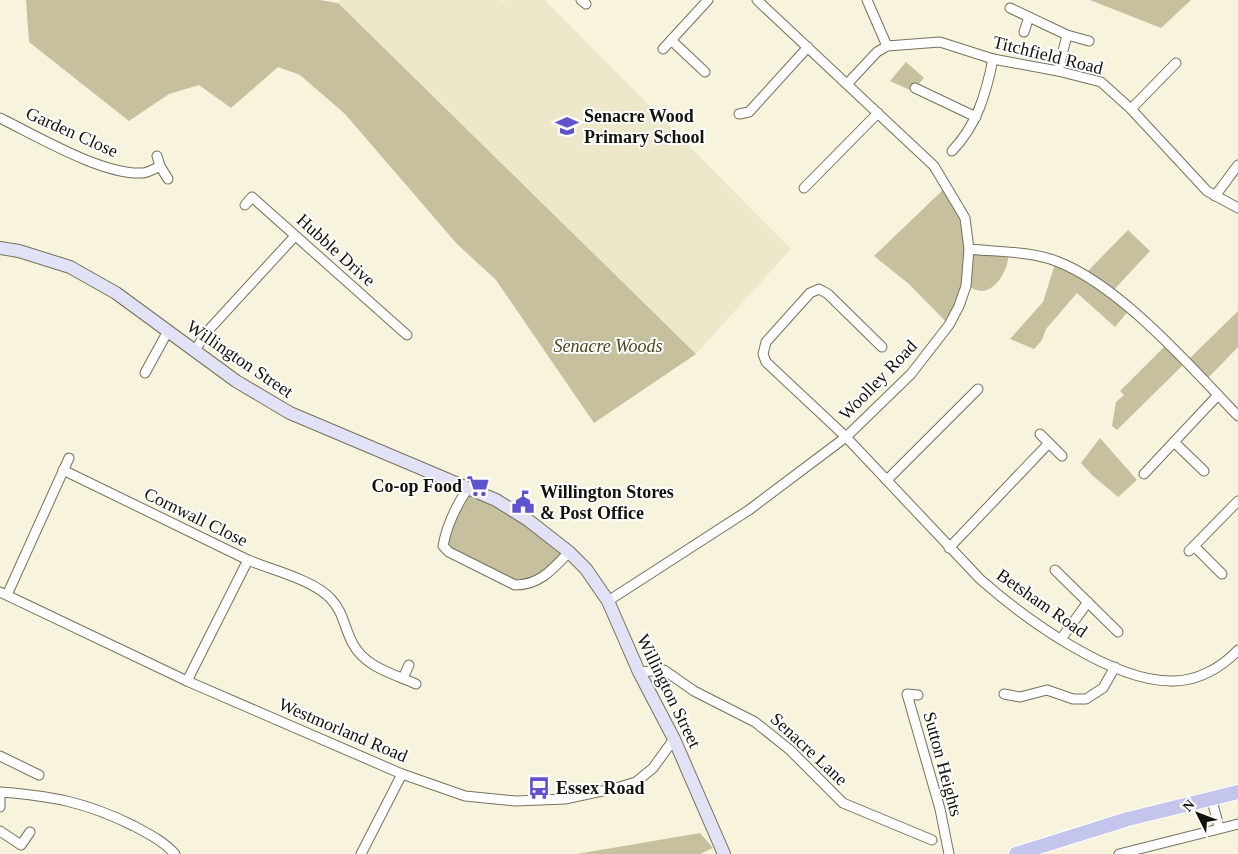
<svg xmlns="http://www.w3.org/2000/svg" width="1238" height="854" viewBox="0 0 1238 854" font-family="Georgia,serif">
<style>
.built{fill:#eee8ca}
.green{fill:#c6c09f}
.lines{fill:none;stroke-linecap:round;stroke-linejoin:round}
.street-casing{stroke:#75715d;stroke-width:11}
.secondary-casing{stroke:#75715d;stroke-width:14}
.primary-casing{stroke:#fff;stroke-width:16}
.street{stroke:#fff;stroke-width:9}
.secondary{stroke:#e1e2f5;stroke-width:12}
.primary{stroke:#c4c5ec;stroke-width:14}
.labels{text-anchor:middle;stroke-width:4;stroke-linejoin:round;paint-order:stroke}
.street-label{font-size:18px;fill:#14130b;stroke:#fff}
.poi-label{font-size:18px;font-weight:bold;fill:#14130b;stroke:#fff;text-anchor:start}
.park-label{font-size:18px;font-style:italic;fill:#4d451a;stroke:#fff}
</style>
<rect width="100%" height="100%" fill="#f7f3dd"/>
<!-- built -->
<path class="built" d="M341 0H501L504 2 506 0H545L791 249 696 354 338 3Z"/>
<!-- green -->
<g class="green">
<path d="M26 0H320L338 3 696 354 594 423 496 280 457 244 345 114 300 75 278 67 231 108 199 85 169 94 129 121 29 42Z"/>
<path d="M1090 0H1191L1161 28Z"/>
<path d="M906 62 924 78 912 91 890 81Z"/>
<path d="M947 186 957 203 969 249 1009 253C1008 268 999 289 982 291 977 291 970 287 966 286L949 325 909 284 874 256Z"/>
<path d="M1128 230 1150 251 1111 293 1130 309 1115 327 1077 293 1046 329 1042 340 1034 349 1010 339 1043 302 1056 261 1085 274Z"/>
<path d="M1238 311V347L1205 381 1186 362 1117 430 1112 426 1116 402 1124 395 1120 391 1167 344 1186 362Z"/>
<path d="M1100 438 1137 480 1118 497 1092 475 1081 463Z"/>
<path d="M468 488 569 552 527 585 449 552 445 537Z"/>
<path d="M700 833 713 848 700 854H577Z"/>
</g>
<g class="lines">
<defs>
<g id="street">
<path d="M581 0 586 4"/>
<path d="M867 0 887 46"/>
<path d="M1010 8 1067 35 1089 41"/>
<path d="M1024 32 1029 17"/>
<path d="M671 40 705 72"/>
<path d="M663 49 708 0"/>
<path d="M1058 71 1067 35"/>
<path d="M848 83 877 52 887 46 940 42 993 59 1058 71 1101 82 1131 109 1207 191 1238 208"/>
<path d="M915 88 976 117"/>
<path d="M1131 109 1176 63"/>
<path d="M739 114 749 112 808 47"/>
<path d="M0 118C37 136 102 175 142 173 148 173 154 169 160 166"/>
<path d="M952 151C977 125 986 94 993 59"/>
<path d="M157 156 160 166 168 179"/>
<path d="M804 188 878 113"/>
<path d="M1215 196 1238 165"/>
<path d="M245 205 252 197 407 335"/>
<path d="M969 249C997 252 1030 251 1056 261 1120 285 1190 366 1238 416"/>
<path d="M882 347 828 294 819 289 810 293 766 342 763 354 766 362 846 437 980 579C1024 618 1113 683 1174 681 1198 681 1222 667 1238 650"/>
<path d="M195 351 205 334 295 236"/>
<path d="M145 373 168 331"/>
<path d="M1040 434 1062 456"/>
<path d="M1174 442 1204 471"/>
<path d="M63 470 248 560 187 681"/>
<path d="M1144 474 1218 395"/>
<path d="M887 480 978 389"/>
<path d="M468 488C456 506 447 524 443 546L449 552 515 585C540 585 553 569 569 552"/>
<path d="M1194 546 1222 574"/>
<path d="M949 548 1049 443"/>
<path d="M1189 551 1238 501"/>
<path d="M248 560C272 570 314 580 331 599 344 613 344 628 353 644 365 667 394 674 416 684"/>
<path d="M1055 570 1118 632"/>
<path d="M0 592 187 681 402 774 465 796 516 801 565 799 616 788 636 782 653 768 674 739"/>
<path d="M7 595 69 458"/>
<path d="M608 601 749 510 846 437 911 374 949 325 959 306 966 286 969 249 965 218 934 166 757 0"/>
<path d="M1061 639 1088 602"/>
<path d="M639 672 664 670 694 691 755 722 790 750 843 803 932 840"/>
<path d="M403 678 409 665"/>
<path d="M1004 694 1020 697 1047 690 1073 699H1086L1103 688 1115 667"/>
<path d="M918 695 907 694 940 809 949 854"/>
<path d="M0 756 39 775"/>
<path d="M0 792C52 796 86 802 134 826 149 834 163 841 175 854"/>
<path d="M0 794V807"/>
<path d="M1211 797 1219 827"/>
<path d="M0 831 21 845 30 832"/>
<path d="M361 854 402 774"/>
<path d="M1119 854 1238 824"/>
</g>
<path id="secondary" d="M0 248 19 251 70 267 116 293 236 381 290 413 496 500 528 520 569 552 586 569 608 601 639 672 674 739 724 854"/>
<path id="primary" d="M1016 854 1128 819 1238 792"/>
</defs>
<!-- street casing -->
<use href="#street" class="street-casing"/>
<!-- secondary casing -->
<use href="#secondary" class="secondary-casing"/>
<!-- primary casing -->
<use href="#primary" class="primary-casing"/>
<!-- street -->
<use href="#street" class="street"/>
<!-- secondary -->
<use href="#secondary" class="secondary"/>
<!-- primary -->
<use href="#primary" class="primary"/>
</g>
<!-- icons -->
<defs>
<symbol id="school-bare" viewBox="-9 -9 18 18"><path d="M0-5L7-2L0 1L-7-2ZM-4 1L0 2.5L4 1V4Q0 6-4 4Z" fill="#5f54cd" stroke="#fff" stroke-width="2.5" paint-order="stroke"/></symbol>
<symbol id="supermarket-bare" viewBox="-9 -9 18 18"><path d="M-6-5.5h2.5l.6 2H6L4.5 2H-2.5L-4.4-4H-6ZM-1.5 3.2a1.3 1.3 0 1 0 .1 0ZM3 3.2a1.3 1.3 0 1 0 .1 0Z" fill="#5f54cd" stroke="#fff" stroke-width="2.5" paint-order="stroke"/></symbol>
<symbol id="civic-bare" viewBox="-9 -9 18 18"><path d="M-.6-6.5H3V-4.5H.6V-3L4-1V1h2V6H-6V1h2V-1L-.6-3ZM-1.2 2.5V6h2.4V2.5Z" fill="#5f54cd" stroke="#fff" stroke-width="2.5" paint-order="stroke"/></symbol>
<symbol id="bus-bare" viewBox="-9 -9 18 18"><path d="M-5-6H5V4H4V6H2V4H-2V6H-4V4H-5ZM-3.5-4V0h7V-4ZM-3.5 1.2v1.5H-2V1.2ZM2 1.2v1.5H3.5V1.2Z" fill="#5f54cd" stroke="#fff" stroke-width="2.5" paint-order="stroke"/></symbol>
</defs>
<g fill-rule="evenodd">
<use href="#school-bare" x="551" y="110" width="32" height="32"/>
<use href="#supermarket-bare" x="462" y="470" width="32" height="32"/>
<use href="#civic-bare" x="507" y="486" width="32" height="32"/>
<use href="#bus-bare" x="523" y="772" width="32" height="32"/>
</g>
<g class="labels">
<!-- street labels -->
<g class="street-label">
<text transform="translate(1048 55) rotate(14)" y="6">Titchfield Road</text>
<text transform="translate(72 132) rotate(24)" y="6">Garden Close</text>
<text transform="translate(336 250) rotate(42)" y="6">Hubble Drive</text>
<text transform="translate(240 359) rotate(34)" y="6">Willington Street</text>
<text transform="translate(878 380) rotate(-46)" y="6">Woolley Road</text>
<text transform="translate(196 517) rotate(26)" y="6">Cornwall Close</text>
<text transform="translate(1042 603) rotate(35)" y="6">Betsham Road</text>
<text transform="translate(669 691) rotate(64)" y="6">Willington Street</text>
<text transform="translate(343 730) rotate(23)" y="6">Westmorland Road</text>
<text transform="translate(809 749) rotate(43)" y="6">Senacre Lane</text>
<text transform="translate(943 764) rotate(75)" y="6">Sutton Heights</text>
</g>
<!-- poi labels -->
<g class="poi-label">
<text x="584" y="122">Senacre Wood<tspan x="584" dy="21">Primary School</tspan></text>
<text x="462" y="492" text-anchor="end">Co-op Food</text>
<text x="540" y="498">Willington Stores<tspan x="540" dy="21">&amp; Post Office</tspan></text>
<text x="556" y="794">Essex Road</text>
</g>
<!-- park labels -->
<g class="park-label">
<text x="608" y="352">Senacre Woods</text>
</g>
</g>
<!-- north arrow -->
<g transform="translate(1198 814) rotate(312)" stroke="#ffffff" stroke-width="4" paint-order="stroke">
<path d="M0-4L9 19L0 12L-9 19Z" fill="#14130b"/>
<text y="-8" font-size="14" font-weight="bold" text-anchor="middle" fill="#14130b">N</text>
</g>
</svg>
